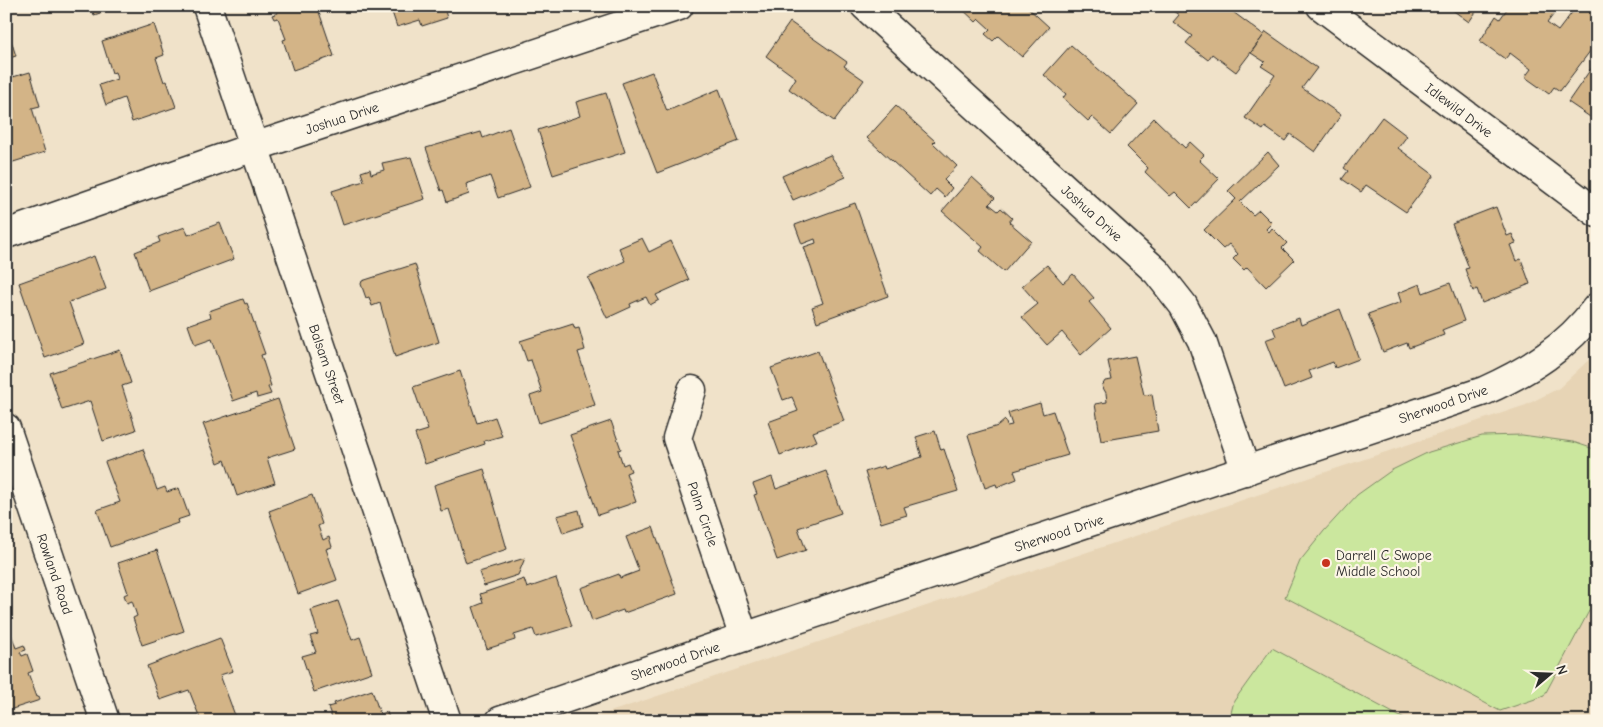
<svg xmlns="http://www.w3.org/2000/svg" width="1603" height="727" viewBox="0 0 1603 727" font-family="'Comic Neue',sans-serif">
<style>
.built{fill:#e7d4b5}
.green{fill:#cbe79e;stroke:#7b8964}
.building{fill:#d3b487;stroke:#2b2b2b}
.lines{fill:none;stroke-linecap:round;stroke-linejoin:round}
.street-casing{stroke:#2b2b2b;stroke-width:31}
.secondary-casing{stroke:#2b2b2b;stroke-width:31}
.street{stroke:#fcf5e5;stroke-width:28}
.secondary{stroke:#fcf5e5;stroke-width:28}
.poi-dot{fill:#c8321e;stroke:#fcf5e5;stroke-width:2}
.labels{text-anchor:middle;stroke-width:4.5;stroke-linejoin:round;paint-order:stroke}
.street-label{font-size:14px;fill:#2b2b2b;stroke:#fcf5e5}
.poi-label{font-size:14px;fill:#2b2b2b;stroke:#fcf5e5;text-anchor:start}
</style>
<rect width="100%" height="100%" fill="#f0e2c9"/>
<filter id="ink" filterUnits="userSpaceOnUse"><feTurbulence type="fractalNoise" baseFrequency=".02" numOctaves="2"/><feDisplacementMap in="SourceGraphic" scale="10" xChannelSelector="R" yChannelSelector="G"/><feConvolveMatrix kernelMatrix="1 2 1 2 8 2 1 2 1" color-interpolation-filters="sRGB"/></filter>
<g filter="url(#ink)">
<!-- built -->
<path class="built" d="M1597 352V721H583L1526 405 1559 388Z"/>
<!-- green -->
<g class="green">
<path d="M1522 435 1573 442 1597 450V596L1544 696 1500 711 1285 597 1300 561 1324 531 1357 495 1392 470 1429 452 1482 436Z"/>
<path d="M1272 648 1408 721H1229L1234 701Z"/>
</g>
<!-- building -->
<g class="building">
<path d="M91 6H122L94 15Z"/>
<path d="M275 6H317L334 56 293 70 283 40 286 39 278 18 274 19 272 15 278 13Z"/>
<path d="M390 6H459L445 11 447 18 422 26 420 20 397 27Z"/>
<path d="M959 6H1026L1049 27 1022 57 998 36 993 41 985 34 990 29 979 19 976 22Z"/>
<path d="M1176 6H1225L1264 35 1236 72 1212 54 1208 60 1186 43 1192 36 1173 22 1179 15 1173 11Z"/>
<path d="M1447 6H1480L1469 22Z"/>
<path d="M1509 6H1560L1547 23 1558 31 1577 6H1586L1597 14V29L1594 32 1597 34V42L1560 91 1554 87 1549 94 1525 77 1531 69 1510 53 1505 59 1480 41 1496 16 1500 19Z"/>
<path d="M790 22 847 62 844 66 864 80 834 121 789 89 796 78 766 56Z"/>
<path d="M154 24 164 55 156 58 164 82 167 81 176 107 132 122 124 98 106 105 99 85 117 79 115 72 112 73 102 41Z"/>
<path d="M6 25 16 56 6 59Z"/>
<path d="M1266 32 1317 68 1302 88 1341 115 1315 152 1290 134 1285 141 1265 127 1263 130 1245 118 1275 75 1261 66 1265 62 1251 53Z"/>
<path d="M1071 45 1138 104 1111 134 1092 117 1088 121 1063 98 1066 94 1044 75Z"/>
<path d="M1597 60V128L1594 126 1596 121 1568 102Z"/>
<path d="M30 72 40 106 32 108 45 152 7 164 6 79Z"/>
<path d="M652 72 667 111 719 89 739 141 657 173 622 83Z"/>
<path d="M606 93 625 152 553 175 538 130 580 116 576 102Z"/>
<path d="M896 106 935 141 933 143 957 166 944 180 952 188 945 197 936 189 930 196 867 138Z"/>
<path d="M1382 117 1407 136 1398 148 1434 175 1406 212 1366 185 1361 192 1342 179 1348 171 1344 168Z"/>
<path d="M1154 118 1185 148 1190 142 1204 155 1199 160 1219 179 1191 208 1175 192 1170 196 1145 172 1148 168 1127 147Z"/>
<path d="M509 128 530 187 498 198 490 176 466 184 469 194 447 202 443 190 441 191 426 148 481 132 483 138Z"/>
<path d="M1268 152 1279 165 1240 202 1253 215 1259 210 1272 223 1266 229 1269 232 1272 228 1287 243 1282 248 1294 260 1266 287 1247 267 1244 270 1233 259 1238 254 1229 244 1223 249 1204 230 1236 199 1228 191Z"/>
<path d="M830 155 846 177 793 200 782 176Z"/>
<path d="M411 157 425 199 343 225 332 191 364 181 361 172 370 169 371 174 384 170 382 163Z"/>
<path d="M972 177 995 198 989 204 998 211 1001 208 1012 218 1009 222 1031 241 1004 272 980 251 983 247 942 211Z"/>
<path d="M855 203 888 296 817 322 812 307 823 303 804 247 816 243 815 239 802 244 795 225Z"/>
<path d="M1496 207 1507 236 1512 234 1516 243 1510 245 1516 261 1521 259 1530 284 1482 303 1477 289 1473 291 1465 269 1469 268 1452 224Z"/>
<path d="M220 223 234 259 149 291 135 252 160 242 158 237 185 227 188 235Z"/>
<path d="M642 238 649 252 671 241 689 280 656 295 659 300 650 305 646 297 630 304 631 307 607 318 588 278 625 261 619 248Z"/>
<path d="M94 256 106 289 69 302 84 344 45 358 19 283Z"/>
<path d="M415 264 439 342 395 357 380 303 372 306 369 297 366 298 361 284 362 281Z"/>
<path d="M1047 265 1063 283 1073 274 1094 298 1089 302 1111 328 1081 355 1062 332 1047 345 1022 317 1038 304 1022 286Z"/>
<path d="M1450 283 1464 321 1442 330 1444 335 1409 348 1407 343 1383 352 1368 314 1401 302 1398 293 1420 284 1423 293Z"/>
<path d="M243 299 245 304 247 303 265 354 261 355 271 386 268 387 271 394 257 398 256 393 233 401 212 339 195 345 188 325 211 317 209 311Z"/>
<path d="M1340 309 1359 359 1335 368 1333 362 1309 371 1312 378 1284 389 1265 340 1276 336 1273 328 1299 318 1301 325Z"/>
<path d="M573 324 575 329 579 328 585 350 578 352 595 405 539 423 530 396 542 392 531 360 527 361 520 341Z"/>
<path d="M120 350 131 383 122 386 136 430 103 441 90 401 62 410 50 373Z"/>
<path d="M818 351 844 421 813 432 817 441 780 455 768 422 798 411 792 397 783 400 771 368Z"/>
<path d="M1135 356 1144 395 1152 394 1158 431 1101 441 1095 404 1107 402 1106 393 1102 386 1105 381 1112 380 1108 361Z"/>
<path d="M460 371 477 423 495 417 502 436 484 441 485 444 425 464 415 434 428 430 413 387Z"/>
<path d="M278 399 295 449 267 458 275 483 237 496 225 460 218 463 203 424Z"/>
<path d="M1040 403 1043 414 1053 411 1068 455 1014 471 1017 479 997 487 996 484 985 488 968 435 998 426 1005 420 1007 426 1012 425 1008 413Z"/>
<path d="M611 421 621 449 618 450 623 465 628 463 631 471 626 473 636 502 598 515 570 435Z"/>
<path d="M935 431 941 450 944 449 958 491 904 507 907 515 881 523 865 472 884 466 885 469 922 457 916 437Z"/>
<path d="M143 449 157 490 165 487 167 492 179 488 189 516 177 520 178 523 110 547 97 510 120 502 105 462Z"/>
<path d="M484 469 507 549 466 563 449 509 441 511 434 485Z"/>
<path d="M826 471 841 513 798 528 806 550 777 560 754 495 757 494 753 484 772 477 776 489Z"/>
<path d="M312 495 322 524 318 526 323 540 329 537 332 547 326 549 337 580 298 594 269 511Z"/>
<path d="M579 510 583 526 563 533 557 516Z"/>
<path d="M653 527 677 594 624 613 623 610 592 621 581 588 619 574 620 578 639 571 626 537Z"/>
<path d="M157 550 184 631 142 645 133 618 137 616 132 601 127 603 124 595 128 593 118 563Z"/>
<path d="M525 558 518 575 484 586 479 572Z"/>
<path d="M556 578 572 626 536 637 533 629 514 635 515 640 487 649 473 607 483 603 480 594 524 579 527 588Z"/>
<path d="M338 601 352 640 360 637 372 672 314 692 302 656 316 652 310 636 318 634 311 610Z"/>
<path d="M6 619 16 648 24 645 26 650 20 652 22 656 27 654 33 671 28 673 37 697 39 696 40 700 6 711Z"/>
<path d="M220 638 233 671 220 675 236 718 228 721H201L189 690 160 700 147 666Z"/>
<path d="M372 690 380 714 387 712 390 721H333L328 707 335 705 334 703Z"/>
</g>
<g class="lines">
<defs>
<g id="street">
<path d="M207 6 447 721"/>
<path d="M865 6 1157 272 1183 305 1202 341 1246 471"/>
<path d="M6 234 254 147 679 6"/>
<path d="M692 390 677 438 744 637"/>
<path d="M6 428 105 721"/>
<path d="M500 721 744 637 1484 391C1530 370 1566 348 1597 307"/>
</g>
<path id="secondary" d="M1321 6 1597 213"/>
</defs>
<!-- street casing -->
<use href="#street" class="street-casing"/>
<!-- secondary casing -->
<use href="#secondary" class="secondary-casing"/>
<!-- street -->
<use href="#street" class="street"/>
<!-- secondary -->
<use href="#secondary" class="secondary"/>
</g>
</g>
<!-- markers -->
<circle class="poi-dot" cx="1326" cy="563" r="5"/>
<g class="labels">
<!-- street labels -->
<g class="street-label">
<text transform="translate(1459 110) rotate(37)" y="5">Idlewild Drive</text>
<text transform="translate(342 118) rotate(-18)" y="5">Joshua Drive</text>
<text transform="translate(1092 213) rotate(42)" y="5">Joshua Drive</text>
<text transform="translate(327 364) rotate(71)" y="5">Balsam Street</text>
<text transform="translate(1443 404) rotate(-19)" y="5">Sherwood Drive</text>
<text transform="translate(703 514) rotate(71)" y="5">Palm Circle</text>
<text transform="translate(1059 533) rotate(-18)" y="5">Sherwood Drive</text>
<text transform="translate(55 574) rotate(71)" y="5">Rowland Road</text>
<text transform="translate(675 661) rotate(-19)" y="5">Sherwood Drive</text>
</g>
<!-- poi labels -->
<g class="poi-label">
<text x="1336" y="560">Darrell C Swope<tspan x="1336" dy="16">Middle School</tspan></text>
</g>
</g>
<!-- margin -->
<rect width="1603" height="727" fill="none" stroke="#fcf5e5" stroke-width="25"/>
<rect x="12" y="12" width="1578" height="702" fill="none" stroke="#2b2b2b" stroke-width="2" filter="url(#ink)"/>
<!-- north arrow -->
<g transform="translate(1550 674) rotate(71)" stroke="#fcf5e5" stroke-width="4" paint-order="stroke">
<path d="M0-4L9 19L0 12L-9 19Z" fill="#2b2b2b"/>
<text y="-8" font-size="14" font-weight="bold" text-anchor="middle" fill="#2b2b2b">N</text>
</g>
</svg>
